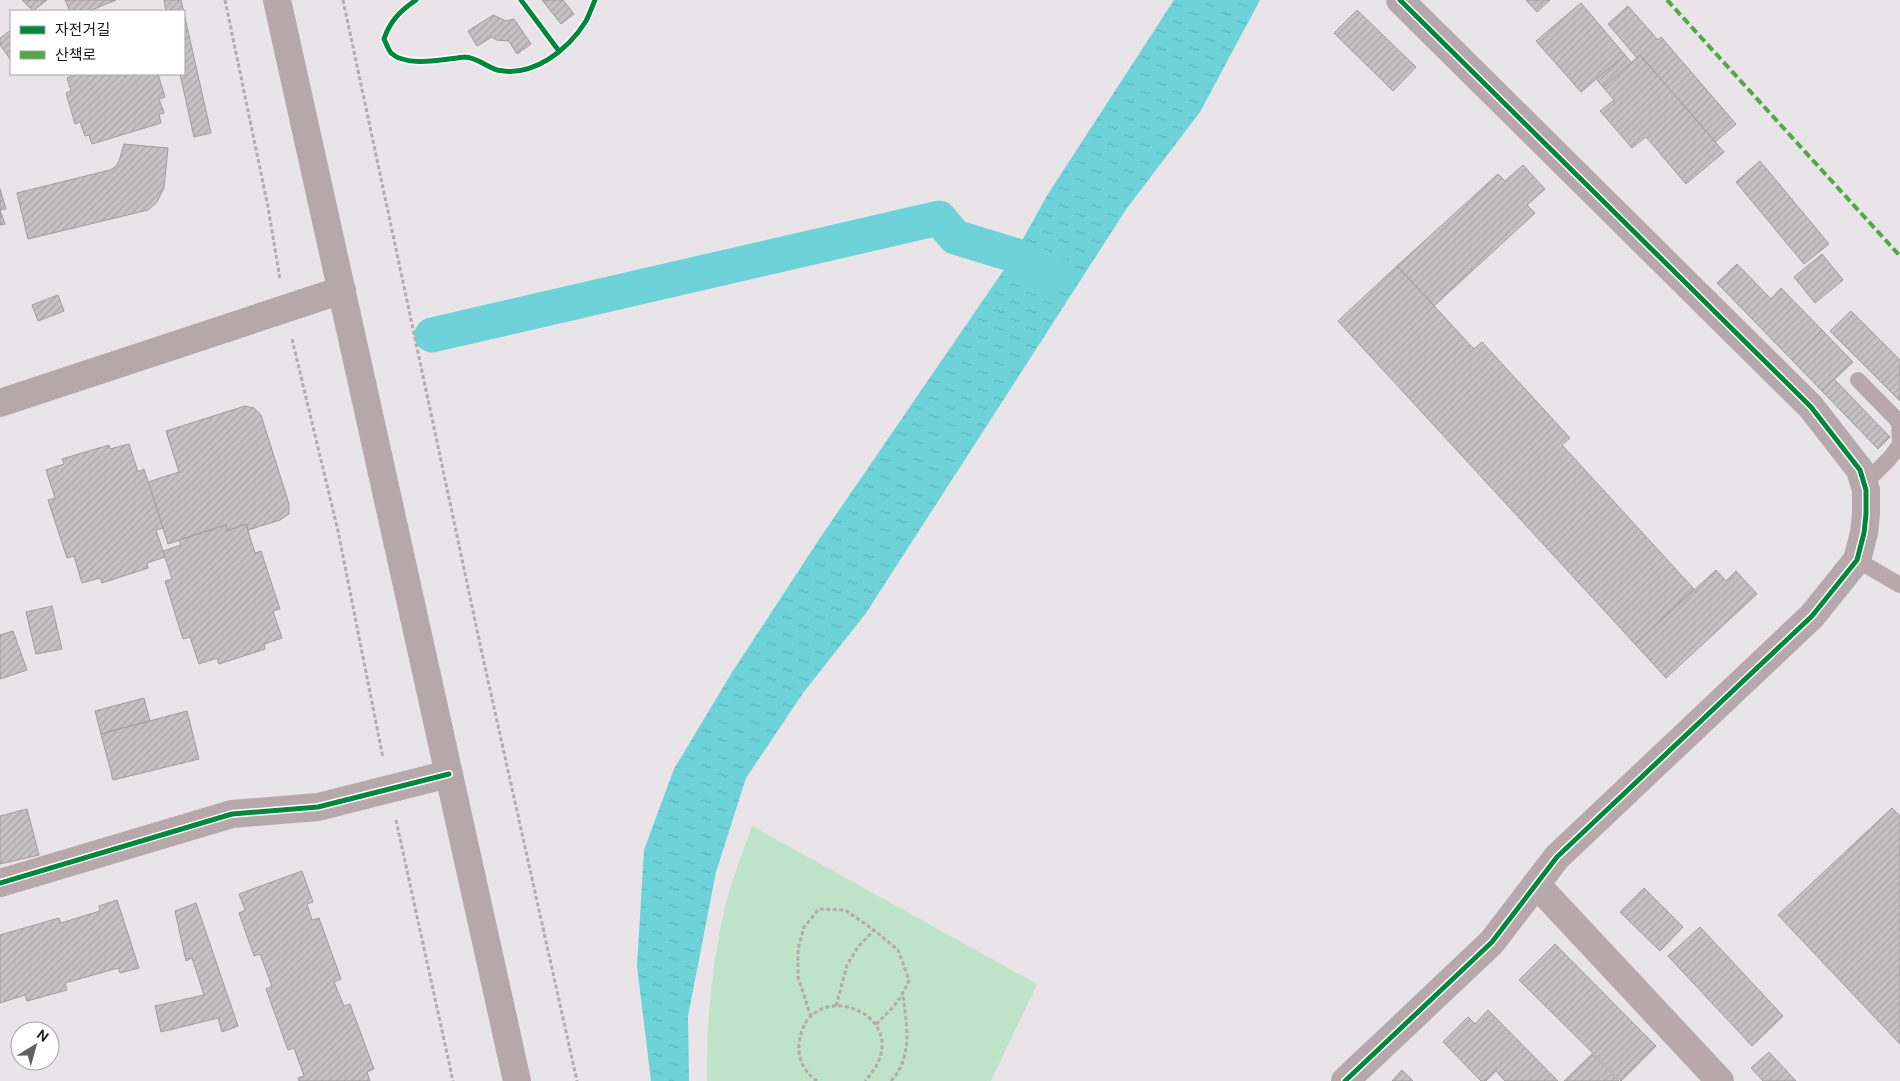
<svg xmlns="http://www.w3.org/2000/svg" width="1900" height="1081" viewBox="0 0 1900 1081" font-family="'DM Sans','Noto Sans KR',sans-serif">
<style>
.green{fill:#bfe3c8}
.water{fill:url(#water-ripples)}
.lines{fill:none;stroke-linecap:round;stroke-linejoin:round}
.canal{stroke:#6ed2d9;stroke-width:35}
.building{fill:url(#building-hatch);stroke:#a09c9d}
.path{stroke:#b4abad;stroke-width:3;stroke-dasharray:4 2.5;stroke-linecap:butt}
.lane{stroke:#b6a8ab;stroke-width:16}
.street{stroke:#b6a8ab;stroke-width:28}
.secondary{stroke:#b5a8ab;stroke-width:28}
.quiet{stroke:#52a943;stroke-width:4;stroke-dasharray:8 4;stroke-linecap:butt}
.cycleway-casing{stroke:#fff;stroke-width:8}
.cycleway{stroke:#00873e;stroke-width:5}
</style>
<defs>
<pattern id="water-ripples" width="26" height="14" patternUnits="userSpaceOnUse" patternTransform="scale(1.25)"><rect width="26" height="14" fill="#6ed2d9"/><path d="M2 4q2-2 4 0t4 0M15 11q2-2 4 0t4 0" fill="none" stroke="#5fb4ba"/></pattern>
<pattern id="building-hatch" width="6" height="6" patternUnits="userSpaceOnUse" patternTransform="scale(1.25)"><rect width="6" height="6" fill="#c6c2c3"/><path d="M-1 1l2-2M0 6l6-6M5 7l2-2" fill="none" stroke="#aaa6a7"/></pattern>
</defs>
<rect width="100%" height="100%" fill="#e8e4e8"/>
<!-- green -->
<path class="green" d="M752 826 1037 984 991 1081H707C706 1019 713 955 728 895 735 872 744 849 752 826Z"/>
<!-- water -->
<path class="water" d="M1174 0H1260L1200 112 1127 208 866 613 803 693 746 778 716 872 688 1016 689 1081H651L637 966 644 850 674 769 731 674 820 538 1014 255 1048 194Z"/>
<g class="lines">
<!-- canal -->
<path class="canal" d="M432 335 939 218 955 237 1014 255 1056 274"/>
</g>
<!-- building -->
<g class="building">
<path d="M22 0H47L33 11Z"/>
<path d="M65 0H116L89 11H70Z"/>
<path d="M164 0H181L211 133 194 137 180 74H184V11H166Z"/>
<path d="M542 0H563L574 14 561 24Z"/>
<path d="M1526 0H1550L1537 12Z"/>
<path d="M1581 3 1625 55 1581 92 1536 41Z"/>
<path d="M1628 6 1658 40 1661 37 1736 124 1715 142 1640 55 1637 58 1608 24Z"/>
<path d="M1357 10 1416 67 1393 91 1334 33Z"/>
<path d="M493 15 506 21 514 19 531 44 517 54 509 41 496 40 492 37 477 46 468 31Z"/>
<path d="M11 30V58L10 59 0 45V38Z"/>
<path d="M1625 55 1632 63 1603 87 1596 79Z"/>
<path d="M1640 55 1724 152 1686 184 1646 137 1632 148 1600 111 1614 100 1603 87Z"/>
<path d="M71 74H158L165 97 159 99 164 113 159 114 161 123 92 144 89 135 85 136 80 122 75 124 66 93 71 91 67 78 71 76Z"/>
<path d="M124 144 168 148 164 188 157 202 148 210 28 239 17 193 110 170 115 167 119 161Z"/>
<path d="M1760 161 1829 244 1804 264 1736 182Z"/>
<path d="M1523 165 1545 189 1527 205 1535 213 1434 306 1397 266 1498 174 1505 181Z"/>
<path d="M0 189 6 209 0 210 5 224 0 225Z"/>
<path d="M1822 254 1843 280 1815 303 1794 277Z"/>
<path d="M1737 264 1771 299 1781 288 1822 330 1792 360 1717 283Z"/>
<path d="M1397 266 1474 349 1482 342 1570 438 1562 445 1694 589 1635 644 1338 321Z"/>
<path d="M58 295 64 311 38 321 32 305Z"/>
<path d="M1851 311 1900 360V401L1830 331Z"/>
<path d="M1822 330 1853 362 1822 391 1792 360Z"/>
<path d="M1834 379 1890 437 1878 449 1822 391Z"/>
<path d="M245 406 254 408 261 415 289 504V514L280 520 248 530 246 524 227 531 226 525 168 544 148 482 179 472 166 431Z"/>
<path d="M129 444 138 472 144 469 163 528 156 530 165 557 147 563 148 568 102 583 100 578 82 583 74 556 67 558 48 500 55 498 46 470 64 464 62 459 109 445 110 449Z"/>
<path d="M246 524 255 553 261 551 280 609 273 611 282 638 264 644 265 649 219 664 217 658 199 664 190 637 183 639 165 581 172 579 163 551 181 545 179 540 226 525 227 531Z"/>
<path d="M1716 570 1726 581 1736 571 1757 594 1666 678 1635 644Z"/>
<path d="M52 606 62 649 36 654 26 612Z"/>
<path d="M13 631 27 670 0 679V635Z"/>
<path d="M144 698 150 721 101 734 95 711Z"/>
<path d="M187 711 199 759 113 780 101 734Z"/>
<path d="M1892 808 1900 816V1044L1778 915Z"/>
<path d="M27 809 39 855 0 864V816Z"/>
<path d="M302 871 313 902 307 904 312 920 319 918 341 979 334 982 344 1006 350 1004 374 1069 367 1072 370 1081H299L298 1078 304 1076 294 1048 288 1050 266 989 272 986 260 954 254 956 239 913 245 910 239 894Z"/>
<path d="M1644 888 1683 927 1660 951 1620 912Z"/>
<path d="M117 900 139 968 120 973 118 968 65 983 67 990 27 1001 25 995 0 1003V935L59 918 61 923 100 911 99 906Z"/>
<path d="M196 903 238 1026 222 1032 218 1018 161 1032 155 1006 204 995 192 958 186 961 175 911Z"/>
<path d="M1700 927 1783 1016 1752 1046 1668 956Z"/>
<path d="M1555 944 1656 1046 1621 1081 1519 980Z"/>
<path d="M1488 1010 1558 1081H1505L1496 1071 1486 1081H1481L1443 1042 1468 1017 1475 1024Z"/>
<path d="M1769 1052 1796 1081H1763L1751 1068Z"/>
<path d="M1592 1054 1619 1081H1564Z"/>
<path d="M1402 1070 1413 1081H1392Z"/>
</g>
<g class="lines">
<!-- path -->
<g class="path">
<path d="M225 0 268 207 280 279"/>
<path d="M343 0 483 658 577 1081"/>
<path d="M292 339 338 531 383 758"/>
<path d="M396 820 453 1081"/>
<path d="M836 1006 847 965 858 947 874 930"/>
<path d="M811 1017 798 977V949L804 927 819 909 845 910 874 930 898 950 909 980C901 1000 891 1010 875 1025"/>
<path d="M817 1081C805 1073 798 1060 799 1045 805 969 926 1016 865 1081"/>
<path d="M891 1081C913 1057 907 1026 903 996"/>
</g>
<!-- lane -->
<g class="lane">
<path d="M1858 380 1899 422 1900 445 1889 459 1864 484"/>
<path d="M1857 560 1900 585"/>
</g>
<!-- street -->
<g class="street">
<path d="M0 883 232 814 318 807 449 774"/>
<path d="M1536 884 1720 1081"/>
<path d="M1345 1081 1492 942 1557 857 1812 616 1857 560 1864 533 1866 514V490L1860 470 1811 407 1400 0"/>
</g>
<!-- secondary -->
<g class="secondary">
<path d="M277 0 517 1081"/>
<path d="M0 403 342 290"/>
</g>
<!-- quiet -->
<path class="quiet" d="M1667 0 1900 256"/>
<defs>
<g id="cycleway">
<path d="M416 0C400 11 390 21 384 39 386 43 388 49 391 53 407 68 445 59 465 57 476 57 487 67 497 70 533 78 568 50 586 21 589 15 592 7 595 0"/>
<path d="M521 0 559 51"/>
<path d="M0 883 232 814 318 807 449 774"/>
<path d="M1345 1081 1492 942 1557 857 1812 616 1857 560 1864 533 1866 514V490L1860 470 1811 407 1400 0"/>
</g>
</defs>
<!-- cycleway casing -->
<use href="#cycleway" class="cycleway-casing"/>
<!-- cycleway -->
<use href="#cycleway" class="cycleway"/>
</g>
<!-- legend -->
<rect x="10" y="10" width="175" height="65" fill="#ffffff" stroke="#a4a3a4"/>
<rect x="20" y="26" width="25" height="8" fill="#00873e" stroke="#a4a3a4"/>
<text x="55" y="35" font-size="15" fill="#1b191c">자전거길</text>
<rect x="20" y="51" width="25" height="8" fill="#52a943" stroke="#a4a3a4"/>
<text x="55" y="60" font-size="15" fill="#1b191c">산책로</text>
<!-- north arrow -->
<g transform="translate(35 1046) rotate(37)"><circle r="24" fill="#ffffff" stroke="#a4a3a4"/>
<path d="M0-4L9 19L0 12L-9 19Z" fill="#636063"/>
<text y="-8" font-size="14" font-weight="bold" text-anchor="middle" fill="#1b191c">N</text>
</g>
</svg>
